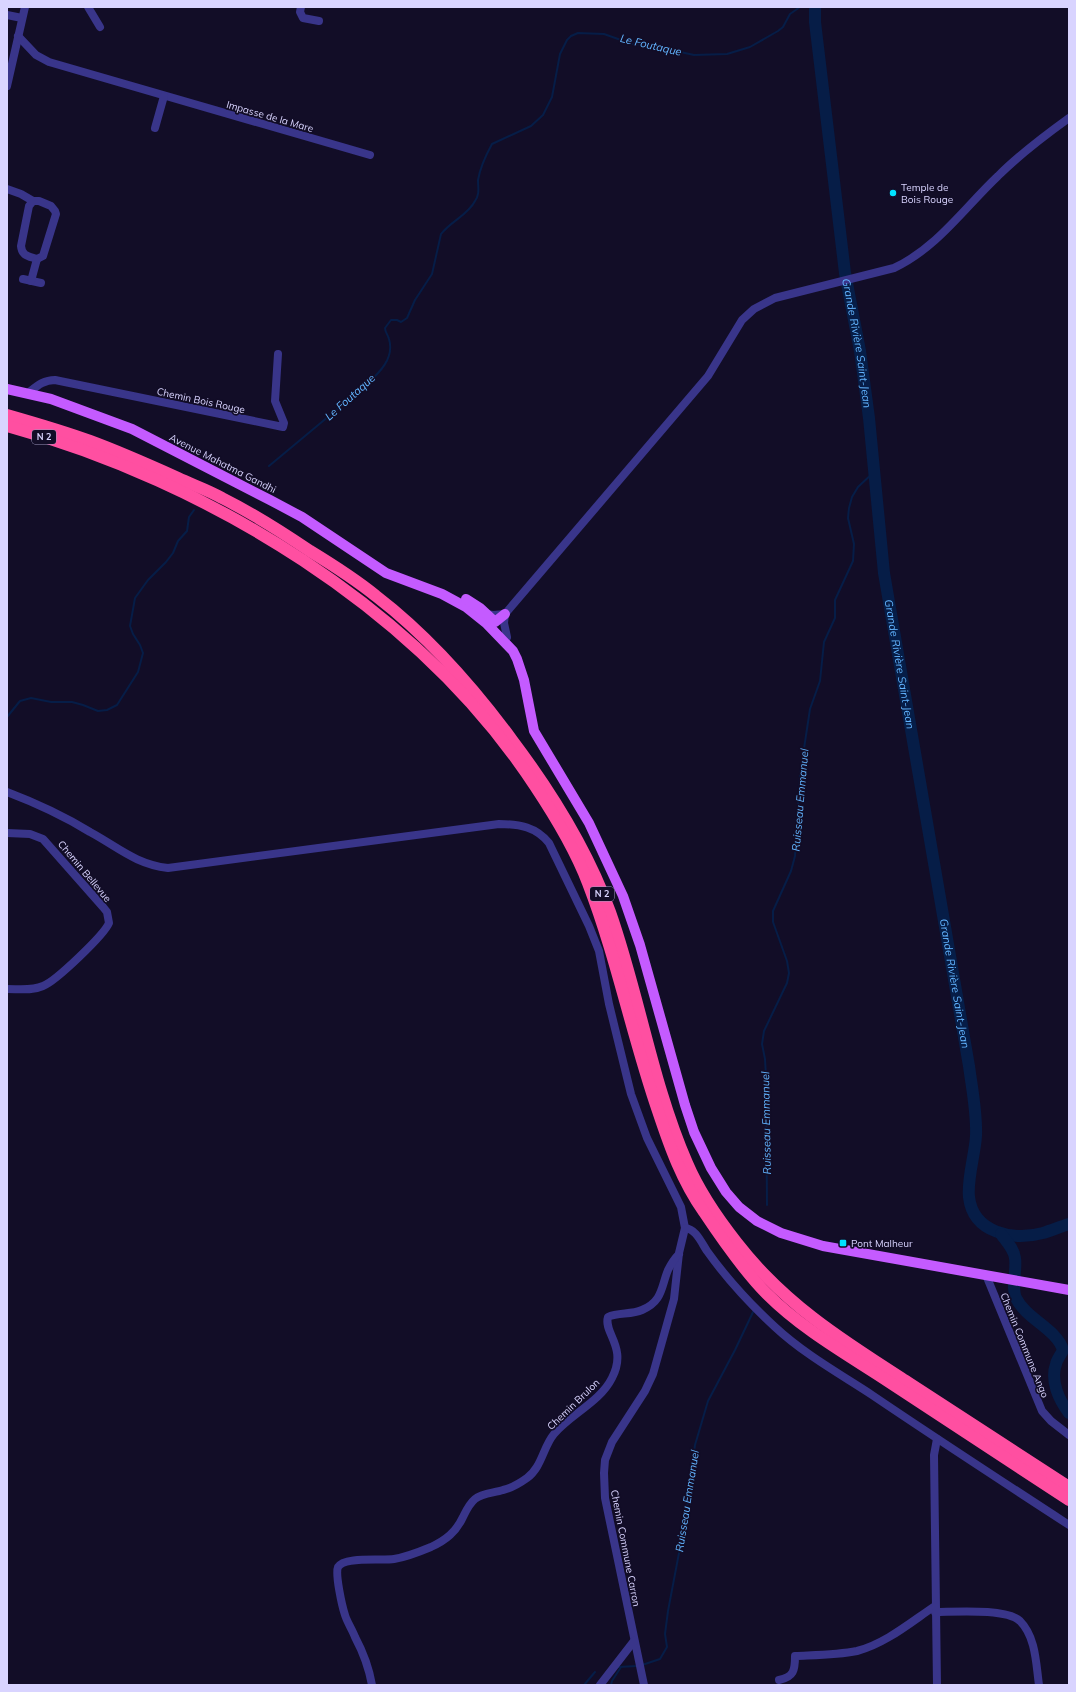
<svg xmlns="http://www.w3.org/2000/svg" width="1076" height="1692" viewBox="0 0 1076 1692" font-family="Mulish,sans-serif">
<style>
.lines{fill:none;stroke-linecap:round;stroke-linejoin:round}
.stream{stroke:#061d47;stroke-width:2}
.river{stroke:#061d47;stroke-width:12}
.minor{stroke:#39358a;stroke-width:8}
.major{stroke:#c45bff;stroke-width:10}
.highway{stroke:#ff4fa1;stroke-width:12}
.poi-dot{fill:#00e2ff;stroke:#120d27;stroke-width:1.5}
.labels{text-anchor:middle;stroke-width:3.5;stroke-linejoin:round;paint-order:stroke}
.shield{fill:#120d27;stroke:#9d98be;stroke-width:1}
.shield-label{font-size:9px;font-weight:bold;fill:#d9d4ff}
.street-label{font-size:10px;fill:#d9d4ff;stroke:#120d27}
.poi-label{font-size:10px;fill:#d9d4ff;stroke:#120d27;text-anchor:start}
.water-label{font-size:11px;font-style:italic;fill:#62b4ff;stroke:#120d27}
</style>
<rect width="100%" height="100%" fill="#120d27"/>
<g class="lines">
<!-- stream -->
<g class="stream">
<path d="M269 466 365 386C378 374 395 359 389 339 388 335 385 332 385 328L391 320H397L401 322 407 318 415 300 432 274 441 234C451 221 468 215 475 201 480 194 478 188 478 180 480 168 486 155 492 144L531 126 543 115 552 97 560 54 567 40 571 36 578 33 604 34 632 44 649 45 694 55 727 54 750 47 778 31 783 27 790 14 800 7"/>
<path d="M7 717 20 701 31 698 51 702H72L83 705 98 711 107 710 117 705 138 672 143 653 140 645 133 634 130 626 135 598 148 580 166 562 173 553 178 541 187 531 189 517 194 510"/>
<path d="M767 1205 766 1077 765 1059 762 1044 764 1031 787 983 789 973 787 961 773 922V911L791 871 795 856 800 775 810 709 820 681 824 642 835 618V600L853 561 854 544 848 518 849 508 852 497 858 487 874 472"/>
<path d="M642 1665 660 1659 667 1647 665 1634 668 1611 686 1516 695 1445 708 1401 735 1350 754 1310"/>
<path d="M618 1667 637 1666"/>
<path d="M584 1685 595 1672"/>
<path d="M611 1685 612 1681 621 1667"/>
</g>
<!-- river -->
<g class="river">
<path id="s1" d="M815 7V22L845 273 860 351 869 418 884 573 969 1066C972 1089 977 1113 976 1136 975 1154 967 1179 969 1197 973 1233 1013 1241 1043 1233 1052 1230 1060 1227 1069 1224"/>
<path d="M1001 1234C1006 1241 1014 1249 1015 1258 1017 1270 1011 1287 1016 1298 1026 1319 1057 1329 1063 1350 1061 1355 1057 1359 1056 1364 1050 1381 1059 1400 1069 1413"/>
</g>
<!-- minor -->
<g class="minor">
<path d="M88 7 100 27"/>
<path d="M301 7 300 12 303 18 319 21"/>
<path d="M7 15 22 18"/>
<path d="M18 36 36 55 49 62 370 155"/>
<path d="M7 86 25 7"/>
<path d="M155 128 164 96"/>
<path d="M7 189 21 194 33 201H39L51 206 55 211 56 214 43 256 37 259C28 256 22 256 21 246L29 206 33 201"/>
<path d="M23 279 41 283"/>
<path d="M31 281 37 259"/>
<path d="M28 393C37 386 43 380 55 380L283 427 284 423 275 401 278 354"/>
<path d="M486 614 493 615 505 614 504 623 507 637"/>
<path d="M505 614 708 376 742 320 754 309 775 298 894 268C937 248 965 207 998 176 1020 154 1044 136 1069 118"/>
<path d="M7 792C36 803 64 816 90 832 118 847 135 864 168 868L499 824C520 824 536 827 549 843L589 926 599 951 609 1004 631 1094 647 1138 681 1207 685 1228 679 1253 674 1299 653 1374 645 1391 612 1442 605 1460 604 1473 605 1498 644 1685"/>
<path d="M7 833 30 834 43 839 103 907 107 912 109 923C104 935 56 981 43 986 32 991 19 989 7 989"/>
<path d="M685 1228C696 1229 701 1242 707 1251 727 1279 750 1304 775 1327 804 1354 840 1374 872 1395 937 1439 1003 1482 1069 1525"/>
<path d="M986 1275 1042 1411 1051 1421 1069 1435"/>
<path d="M935 1612C954 1612 1006 1608 1020 1621 1036 1637 1036 1664 1039 1685"/>
<path d="M779 1680C794 1677 795 1670 795 1656 816 1655 837 1655 857 1651 885 1644 911 1622 935 1606"/>
<path d="M372 1685C369 1668 363 1652 355 1637 352 1629 347 1622 345 1615 342 1606 335 1574 338 1567 344 1556 382 1561 394 1559 407 1557 419 1552 431 1547 446 1540 456 1532 463 1517 466 1511 469 1504 475 1499 482 1493 494 1493 503 1490 512 1488 520 1483 527 1478 542 1467 543 1447 554 1434 571 1414 600 1402 612 1378 628 1347 603 1333 608 1317 618 1312 631 1315 642 1310 663 1301 661 1287 668 1270 671 1264 674 1259 679 1254"/>
<path d="M600 1685 634 1641"/>
<path d="M937 1685 934 1455 937 1439"/>
</g>
<!-- major -->
<g class="major">
<path d="M7 389 51 399 132 429 270 500 302 517 386 573 442 594 466 607 486 623 513 651 517 659 524 680 534 731 589 823 623 896 640 945 685 1105 694 1132 711 1168 726 1192 739 1207 757 1221 781 1233 823 1246 1069 1290"/>
<path d="M466 599 480 608 494 621"/>
<path d="M495 622 505 614"/>
</g>
<!-- highway -->
<g class="highway">
<path d="M7 415C35 423 63 431 90 441 120 452 149 465 178 478 193 485 208 490 222 498 252 513 282 532 310 551 333 565 355 579 376 596 428 636 473 687 512 740 552 793 587 849 610 912 639 994 652 1083 687 1163 699 1191 718 1219 737 1243 785 1305 845 1342 909 1383 962 1418 1016 1452 1069 1487"/>
<path d="M7 426C208 481 419 609 535 786 555 816 575 849 588 883 617 958 632 1036 658 1111 670 1147 682 1181 704 1212 722 1239 744 1271 767 1294 801 1328 843 1352 883 1378 945 1418 1007 1459 1069 1500"/>
</g>
</g>
<!-- markers -->
<g class="poi-dot">
<circle cx="893" cy="193" r="4"/>
<rect x="839" y="1239" width="8" height="8" rx="2"/>
</g>
<g class="labels">
<!-- shield labels -->
<g class="shield">
<rect x="32" y="430" width="24" height="14" rx="3"/>
<rect x="590" y="887" width="24" height="14" rx="3"/>
</g>
<g class="shield-label">
<text x="44" y="440">N 2</text>
<text x="602" y="897">N 2</text>
</g>
<!-- street labels -->
<g class="street-label">
<text transform="translate(270 116) rotate(16)" y="4">Impasse de la Mare</text>
<text transform="translate(201 400) rotate(12)" y="4">Chemin Bois Rouge</text>
<text transform="translate(223 463) rotate(27)" y="4">Avenue Mahatma Gandhi</text>
<text transform="translate(85 871) rotate(50)" y="4">Chemin Bellevue</text>
<text transform="translate(1025 1345) rotate(68)" y="4">Chemin Commune Ango</text>
<text transform="translate(573 1404) rotate(-44)" y="4">Chemin Brulon</text>
<text transform="translate(626 1548) rotate(79)" y="4">Chemin Commune Carron</text>
</g>
<!-- poi labels -->
<g class="poi-label">
<text x="901" y="191">Temple de<tspan x="901" dy="12">Bois Rouge</tspan></text>
<text x="851" y="1247">Pont Malheur</text>
</g>
<!-- water labels -->
<g class="water-label">
<text transform="translate(651 45) rotate(13)" y="4">Le Foutaque</text>
<text dy="4" stroke="none"><textPath href="#s1" startOffset="339">Grande Rivière Saint-Jean</textPath></text>
<text transform="translate(350 397) rotate(-42)" y="4">Le Foutaque</text>
<text dy="4" stroke="none"><textPath href="#s1" startOffset="663">Grande Rivière Saint-Jean</textPath></text>
<text transform="translate(800 800) rotate(-85)" y="4">Ruisseau Emmanuel</text>
<text dy="4" stroke="none"><textPath href="#s1" startOffset="987">Grande Rivière Saint-Jean</textPath></text>
<text transform="translate(766 1123) rotate(-91)" y="4">Ruisseau Emmanuel</text>
<text transform="translate(687 1501) rotate(-81)" y="4">Ruisseau Emmanuel</text>
</g>
</g>
<!-- border -->
<rect width="1076" height="1692" fill="none" stroke="#d9d4ff" stroke-width="16"/>
</svg>
